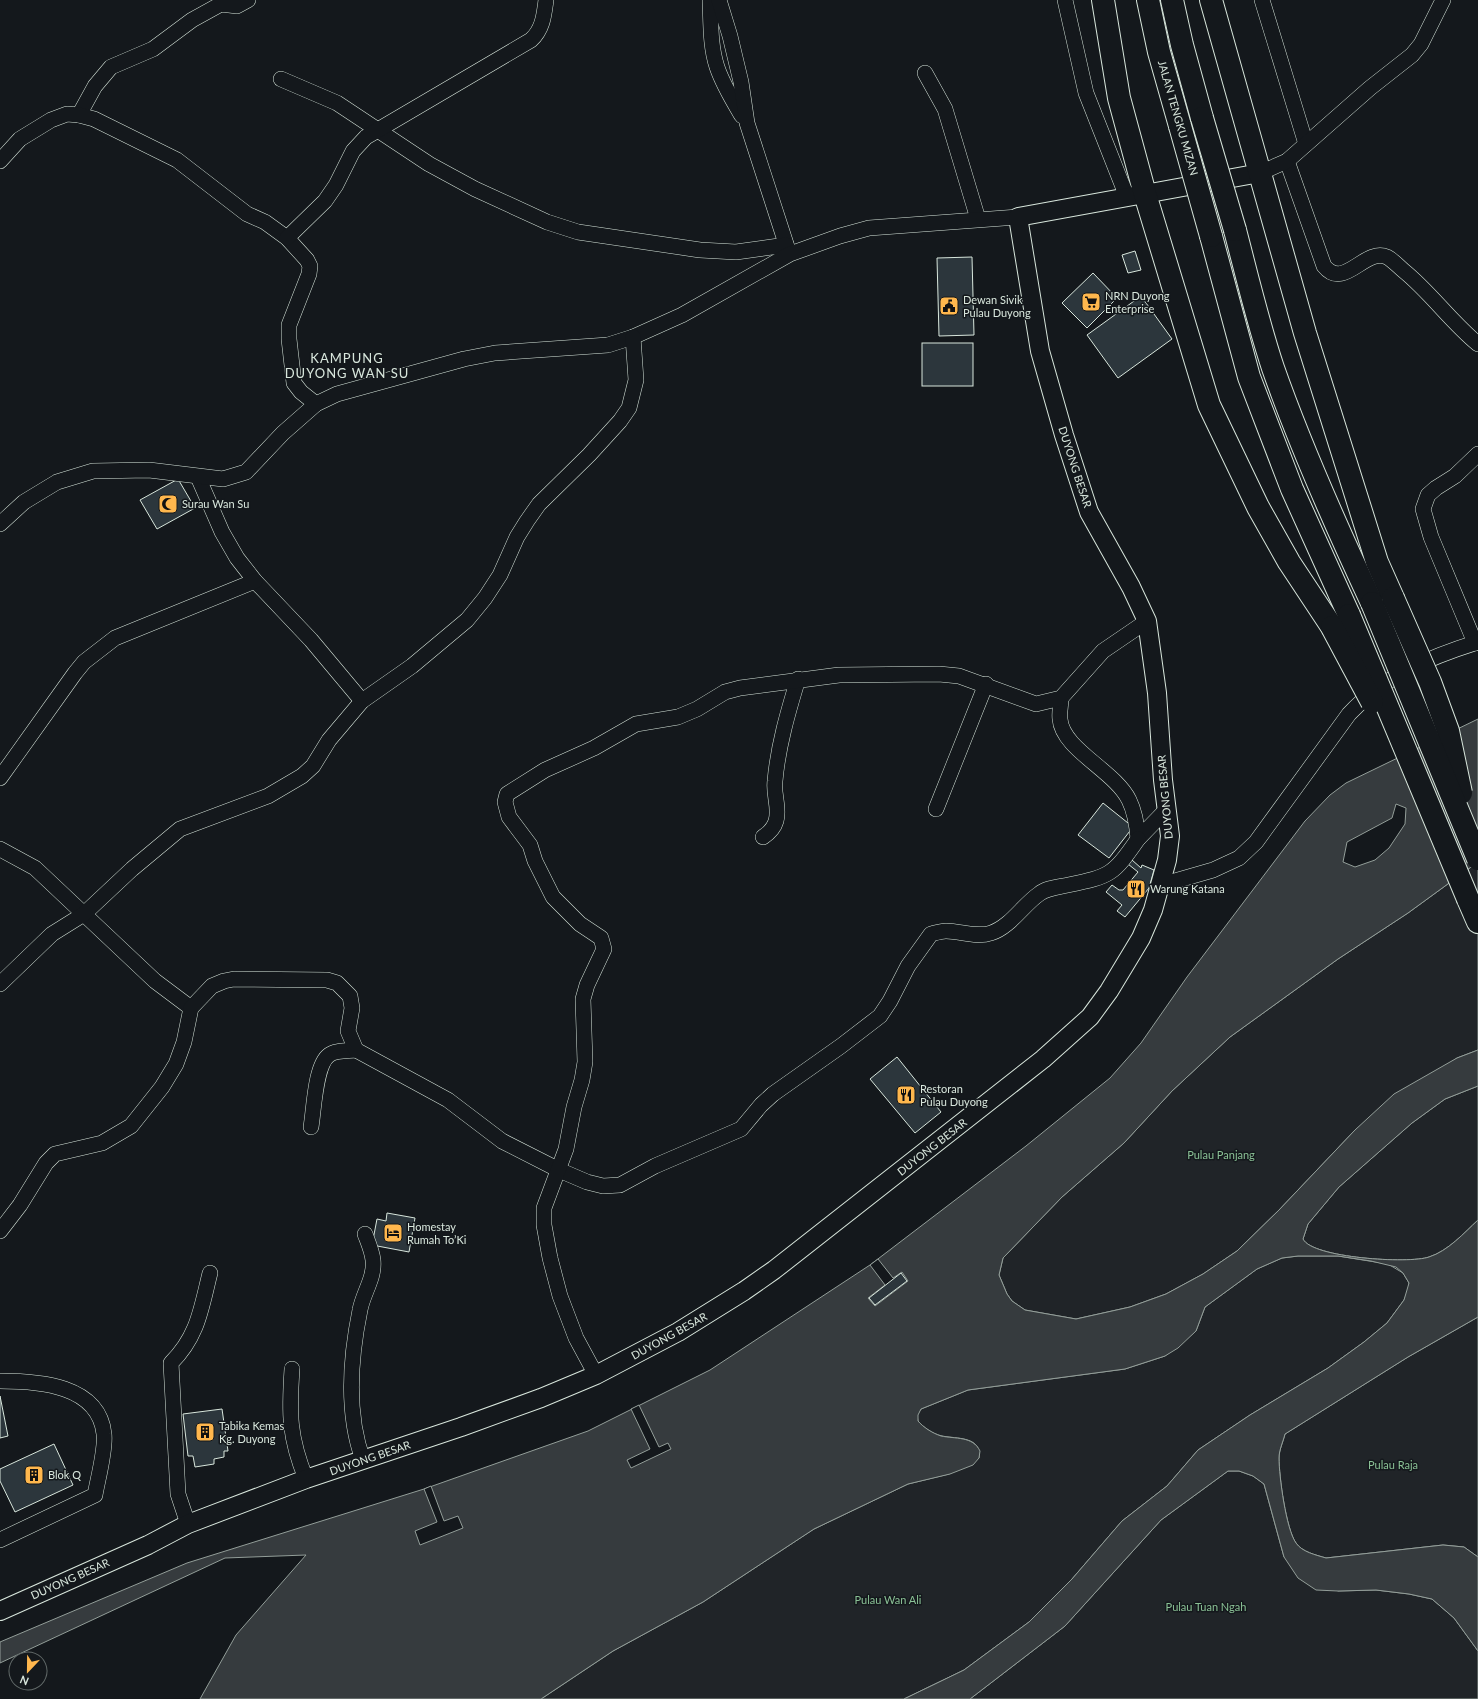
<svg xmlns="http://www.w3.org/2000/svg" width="1478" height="1699" viewBox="0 0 1478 1699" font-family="Lato,sans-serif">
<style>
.green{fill:#202428;stroke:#939e99}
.water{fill:#363b3e;stroke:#939e99;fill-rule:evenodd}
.pier{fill:#14181c;stroke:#939e99}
.building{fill:#2c363c;stroke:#d8e6dc}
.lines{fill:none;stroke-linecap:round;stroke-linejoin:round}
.minor-casing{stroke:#d8e6dc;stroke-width:16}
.tertiary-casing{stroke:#d8e6dc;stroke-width:20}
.trunk-casing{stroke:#d8e6dc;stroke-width:24}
.minor{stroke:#14181c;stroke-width:15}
.tertiary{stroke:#14181c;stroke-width:18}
.trunk{stroke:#14181c;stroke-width:22}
.trunk-bridge-casing{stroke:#d8e6dc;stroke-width:24;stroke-linecap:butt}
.trunk-bridge{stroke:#14181c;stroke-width:22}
.labels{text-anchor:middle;stroke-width:3;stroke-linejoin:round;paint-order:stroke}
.street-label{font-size:11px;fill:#d8e6dc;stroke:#14181c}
.poi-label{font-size:11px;fill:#d8e6dc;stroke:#14181c;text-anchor:start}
.park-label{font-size:11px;fill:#8ac095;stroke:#14181c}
.quarter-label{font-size:13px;letter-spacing:1px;fill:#d8e6dc;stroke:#14181c}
</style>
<rect width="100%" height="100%" fill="#14181c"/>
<!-- green -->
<g class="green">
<path d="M1478 862V1050L1457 1058 1355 1130 1279 1210 1237 1251 1203 1274 1166 1294 1130 1307 1076 1319 1025 1310 1012 1301 1007 1294 999 1275 1003 1258 1062 1197 1124 1143 1172 1091 1230 1037 1338 959 1408 913Z"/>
<path d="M1478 1086V1220C1464 1233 1448 1251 1429 1257 1409 1264 1312 1258 1303 1239L1308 1224 1339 1187 1412 1123 1445 1099Z"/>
<path d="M1298 1256H1338L1388 1264 1403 1273 1409 1283 1408 1290 1404 1300 1387 1323 1364 1342 1328 1368 1250 1415 1198 1450 1167 1486 1122 1521 1072 1579 1029 1622 964 1670 904 1699H541L613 1651 703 1602 814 1529 908 1484 949 1474 979 1458C982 1436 957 1439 942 1436 933 1434 924 1428 918 1421L917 1415 921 1409 968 1390 1125 1369 1165 1356 1196 1331 1205 1307 1257 1269 1282 1258Z"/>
<path d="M1478 1317V1557L1464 1547 1443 1545 1326 1558C1316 1555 1302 1552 1296 1543 1286 1529 1279 1476 1279 1458 1279 1450 1283 1442 1285 1434L1408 1357Z"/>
<path d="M1228 1471H1239L1253 1476 1264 1484 1284 1557 1338 1591 1376 1590 1409 1594 1432 1599 1454 1618 1478 1651V1699H970L1065 1626 1161 1520Z"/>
</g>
<!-- water -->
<path class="water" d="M1478 719V862L1408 913 1338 959 1230 1037 1172 1091 1124 1143 1062 1197 1003 1258 999 1275 1007 1294 1012 1301 1025 1310 1076 1319 1130 1307 1166 1294 1203 1274 1237 1251 1279 1210 1355 1130 1394 1094 1457 1058 1478 1050V1086L1445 1099 1412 1123 1339 1187 1308 1224 1303 1239C1312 1258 1409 1264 1429 1257 1448 1251 1464 1233 1478 1220V1317L1408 1357 1285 1434C1283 1442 1279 1450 1279 1458 1279 1476 1286 1529 1296 1543 1302 1552 1316 1555 1326 1558L1443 1545 1464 1547 1478 1557V1651L1454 1618 1432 1599 1409 1594 1376 1590 1338 1591 1316 1590 1298 1578 1284 1557 1264 1484 1253 1476 1239 1471H1228L1161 1520 1065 1626 970 1699H904L964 1670 1029 1622 1072 1579 1122 1521 1167 1486 1198 1450 1250 1415 1328 1368 1364 1342 1387 1323 1404 1300 1409 1283 1403 1273 1396 1267 1371 1261 1338 1256H1298L1282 1258 1257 1269 1205 1307 1196 1331 1178 1348 1165 1356 1125 1369 968 1390 921 1409 918 1415V1421C923 1427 932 1433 941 1436 955 1439 973 1436 980 1451L979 1458 973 1465 950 1474 908 1484 814 1529 703 1602 613 1651 541 1699H200L236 1635 306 1555 225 1558 0 1663V1642L187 1563 424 1489 588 1431 710 1370 870 1265 1026 1146 1110 1078 1141 1043 1187 977 1305 821 1330 795 1346 783ZM1396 804 1406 808 1405 824 1389 848 1375 860 1355 867 1343 862 1347 842 1392 818Z"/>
<!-- pier -->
<g class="pier">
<path d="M878 1259 893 1278 902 1272 908 1281 875 1306 868 1298 885 1285 870 1265Z"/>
<path d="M639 1405 659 1447 668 1443 671 1449 631 1468 627 1460 650 1449 631 1409Z"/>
<path d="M431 1486 444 1521 458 1516 463 1528 420 1545 415 1531 437 1522 424 1489Z"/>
</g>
<!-- building -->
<g class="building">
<path d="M1135 251 1141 270 1128 273 1122 255Z"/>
<path d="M972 257 974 335 939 336 937 258Z"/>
<path d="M1093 273 1117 298 1087 328 1062 303Z"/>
<path d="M1141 296 1172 339 1118 378 1087 335Z"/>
<rect x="922" y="343" width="51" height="43"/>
<path d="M178 479 195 508 157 529 140 500Z"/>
<path d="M1103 803 1133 827 1109 858 1078 835Z"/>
<path d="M1132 860 1141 868 1142 865 1154 870 1149 888 1125 917 1117 911 1122 905 1106 892 1112 885 1119 890H1123L1138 872 1128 864Z"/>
<path d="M897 1057 941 1112 915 1133 870 1079Z"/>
<path d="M387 1213 415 1218 409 1252 372 1245 377 1219 386 1221Z"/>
<path d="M901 1273 907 1281 875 1305 869 1298Z"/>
<path d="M0 1396 8 1436 0 1438Z"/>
<path d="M222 1409 228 1451H224V1457L214 1459V1464L195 1467 193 1456H188L183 1414Z"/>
<path d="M54 1444 73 1485 15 1512 0 1481V1469Z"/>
</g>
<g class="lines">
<defs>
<g id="minor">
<path d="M710 0C711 22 710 46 717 67 723 85 733 101 742 116"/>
<path d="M719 0 730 36 741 82 747 123 789 253"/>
<path d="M1065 0 1086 93 1127 197"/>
<path d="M1262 0 1306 144"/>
<path d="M925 73 945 109 978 219"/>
<path d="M281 79 337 103 429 164 475 189 547 222 578 232 700 250 736 252 786 245"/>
<path d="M79 115 95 86 111 67 153 49 192 20 221 4 237 6 248 0"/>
<path d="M0 161 20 139 51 120 67 114 79 115 94 119 177 160 247 214 265 222 287 238 307 260 310 266 309 274 289 325V339L294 383 301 392 316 404"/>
<path d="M1287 161 1324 266C1344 291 1365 247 1387 257 1393 260 1399 267 1404 271 1431 293 1451 322 1478 344"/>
<path d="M1260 173 1287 161 1370 88 1412 55 1421 44 1443 0"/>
<path d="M287 238 325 201 336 185 353 151 366 137 531 40C543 29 544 15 546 0"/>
<path d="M198 477 222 532 237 558 255 581 311 640 362 701"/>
<path d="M0 524 24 502 57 482 93 471 149 470 223 479 246 472 283 433 316 404 337 394 464 359 495 353 608 345 633 337 682 315 790 254 840 236 869 228 1018 217"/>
<path d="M1475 643 1431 537 1423 509 1428 495 1436 488 1455 476 1478 454"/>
<path d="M1061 698C1061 705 1059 713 1060 719 1062 749 1115 771 1129 800 1135 812 1137 825 1138 839L1167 809"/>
<path d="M0 778 75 673 84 662 115 638 255 581"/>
<path d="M936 809 986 684"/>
<path d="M763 837C769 833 774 828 776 821 780 808 773 794 775 781 778 746 788 712 798 679"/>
<path d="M0 849 35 868 155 981 191 1008"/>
<path d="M1161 885 1213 870 1239 858 1256 842 1349 714C1384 676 1430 657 1478 642"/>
<path d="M0 984 52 934 84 914 132 869 180 829 268 796 302 776 313 766 329 740 362 701 412 666 467 620 485 598 500 575 517 537 527 521 539 504 589 455 620 421 629 408 636 380 633 337"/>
<path d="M311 1127C314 1110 315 1065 329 1055 335 1050 348 1051 356 1050"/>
<path d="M0 1231 20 1205 46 1163 55 1154 102 1143 131 1126 162 1087 176 1064 184 1042 191 1008 212 986 224 981 234 979 327 980 337 983 350 996 352 1008 348 1031 356 1050 448 1100 502 1141 559 1170 587 1182 603 1186 620 1185 655 1166 741 1129 761 1105 773 1094 841 1046 880 1016 890 1001 908 966 931 934C935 933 941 931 946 931 961 931 976 938 991 933 1010 927 1023 905 1039 894 1046 888 1058 887 1068 885 1111 876 1113 875 1138 839"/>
<path d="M292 1369C289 1414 289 1437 306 1479"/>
<path d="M596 1375 576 1338 560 1296 550 1258 544 1225V1208L566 1149 574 1107 582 1080 585 1062 583 999 587 985 604 949 601 938 580 924 553 897 535 861 530 845 509 817 505 802 507 794 545 770 594 748 636 724 678 717 697 709 725 692 740 688 839 675 939 674 959 676 1036 704 1061 698 1103 651 1147 621"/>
<path d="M0 1381C39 1381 99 1385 104 1434 106 1449 98 1478 95 1495L0 1540"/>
<path d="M363 1460C346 1413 350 1359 360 1310 363 1293 375 1278 373 1260 372 1251 368 1242 365 1234"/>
<path d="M188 1524 178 1494 171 1363C198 1336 201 1309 210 1273"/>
</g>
<path id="tertiary" d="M0 1611 148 1545 188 1524 306 1479 461 1427 541 1398 596 1375 678 1332 744 1291 774 1270 1043 1059 1090 1017 1109 991 1141 938 1153 910 1167 860 1170 836 1163 780 1157 693 1147 621 1131 587 1089 512 1064 435 1040 351 1018 217 1260 173"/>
<g id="trunk">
<path d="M1103 0 1119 98 1145 194 1209 405 1258 507 1289 562 1332 627"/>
<path d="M1148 0 1159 52 1180 126"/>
<path d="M1172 0 1182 45 1202 118"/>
<path d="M1211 0 1305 333 1377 562 1393 598"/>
<path d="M1235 230C1247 276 1258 323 1273 368 1301 448 1336 526 1372 603"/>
<path d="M1211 236 1249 377 1292 489 1349 615"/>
<path d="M1468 899 1478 922"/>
</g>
</defs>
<!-- minor casing -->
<use href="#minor" class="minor-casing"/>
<!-- tertiary casing -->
<use href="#tertiary" class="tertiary-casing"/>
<!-- trunk casing -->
<use href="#trunk" class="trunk-casing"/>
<!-- minor -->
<use href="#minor" class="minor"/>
<!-- tertiary -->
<use href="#tertiary" class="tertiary"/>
<!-- trunk -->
<use href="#trunk" class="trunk"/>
<defs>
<g id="trunk-bridge">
<path d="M1202 118 1235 230"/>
<path d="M1180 126 1211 236"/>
<path d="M1393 598 1430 682 1448 731 1461 793"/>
<path d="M1372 603 1478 859"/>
<path d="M1349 615 1468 899"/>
<path d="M1332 627 1372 702"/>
</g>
</defs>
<!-- trunk-bridge casing -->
<use href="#trunk-bridge" class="trunk-bridge-casing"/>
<!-- trunk-bridge -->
<use href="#trunk-bridge" class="trunk-bridge"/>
</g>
<!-- icons -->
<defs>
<symbol id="supermarket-square" viewBox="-11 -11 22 22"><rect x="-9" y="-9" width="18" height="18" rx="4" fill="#ffb74d" stroke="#14181c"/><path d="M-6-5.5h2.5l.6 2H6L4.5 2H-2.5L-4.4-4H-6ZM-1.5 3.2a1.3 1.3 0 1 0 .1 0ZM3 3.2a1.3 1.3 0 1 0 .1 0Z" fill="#111"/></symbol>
<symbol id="civic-square" viewBox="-11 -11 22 22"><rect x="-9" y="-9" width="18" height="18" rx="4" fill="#ffb74d" stroke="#14181c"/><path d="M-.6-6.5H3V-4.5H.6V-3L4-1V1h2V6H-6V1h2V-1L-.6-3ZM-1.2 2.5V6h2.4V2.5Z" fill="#111"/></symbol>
<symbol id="mosque-square" viewBox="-11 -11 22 22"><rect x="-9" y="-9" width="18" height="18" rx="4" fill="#ffb74d" stroke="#14181c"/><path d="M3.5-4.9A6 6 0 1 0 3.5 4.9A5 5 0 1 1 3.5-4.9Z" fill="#111"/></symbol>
<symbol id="restaurant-square" viewBox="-11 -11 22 22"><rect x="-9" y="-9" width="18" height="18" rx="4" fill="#ffb74d" stroke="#14181c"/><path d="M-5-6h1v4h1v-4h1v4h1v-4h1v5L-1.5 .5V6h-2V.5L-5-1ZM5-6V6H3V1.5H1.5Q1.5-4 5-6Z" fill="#111"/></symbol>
<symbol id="hotel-square" viewBox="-11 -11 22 22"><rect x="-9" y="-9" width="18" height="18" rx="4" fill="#ffb74d" stroke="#14181c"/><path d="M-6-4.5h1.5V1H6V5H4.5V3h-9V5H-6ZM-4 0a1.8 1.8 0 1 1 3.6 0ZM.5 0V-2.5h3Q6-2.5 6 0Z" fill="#111"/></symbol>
<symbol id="building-square" viewBox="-11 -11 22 22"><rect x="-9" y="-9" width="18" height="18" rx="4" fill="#ffb74d" stroke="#14181c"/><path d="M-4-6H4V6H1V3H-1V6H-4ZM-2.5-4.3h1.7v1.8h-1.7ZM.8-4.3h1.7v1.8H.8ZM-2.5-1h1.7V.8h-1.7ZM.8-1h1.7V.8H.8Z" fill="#111"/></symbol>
</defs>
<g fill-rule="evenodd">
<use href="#supermarket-square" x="1080" y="291" width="22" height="22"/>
<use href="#civic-square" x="938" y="295" width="22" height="22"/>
<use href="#mosque-square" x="157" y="493" width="22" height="22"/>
<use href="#restaurant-square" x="1125" y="878" width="22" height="22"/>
<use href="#restaurant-square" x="895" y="1084" width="22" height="22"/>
<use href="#hotel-square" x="382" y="1222" width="22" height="22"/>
<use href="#building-square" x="194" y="1421" width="22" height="22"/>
<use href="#building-square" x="23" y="1464" width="22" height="22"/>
</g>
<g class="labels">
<!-- street labels -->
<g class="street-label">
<text transform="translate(1178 118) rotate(74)" y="4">JALAN TENGKU MIZAN</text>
<text transform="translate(1075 467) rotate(72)" y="4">DUYONG BESAR</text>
<text transform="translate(1165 797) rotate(-95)" y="4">DUYONG BESAR</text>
<text transform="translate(932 1147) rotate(-38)" y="4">DUYONG BESAR</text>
<text transform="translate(669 1336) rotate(-29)" y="4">DUYONG BESAR</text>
<text transform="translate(370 1458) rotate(-19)" y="4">DUYONG BESAR</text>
<text transform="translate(70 1579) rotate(-24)" y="4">DUYONG BESAR</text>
</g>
<!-- poi labels -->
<g class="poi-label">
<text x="1105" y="300">NRN Duyong<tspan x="1105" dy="13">Enterprise</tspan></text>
<text x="963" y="304">Dewan Sivik<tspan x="963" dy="13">Pulau Duyong</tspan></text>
<text x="182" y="508">Surau Wan Su</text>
<text x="1150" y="893">Warung Katana</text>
<text x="920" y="1093">Restoran<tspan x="920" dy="13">Pulau Duyong</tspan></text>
<text x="407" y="1231">Homestay<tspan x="407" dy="13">Rumah To’Ki</tspan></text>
<text x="219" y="1430">Tabika Kemas<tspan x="219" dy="13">Kg. Duyong</tspan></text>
<text x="48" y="1479">Blok Q</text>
</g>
<!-- park labels -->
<g class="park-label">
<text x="1221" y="1159">Pulau Panjang</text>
<text x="1393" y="1469">Pulau Raja</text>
<text x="888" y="1604">Pulau Wan Ali</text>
<text x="1206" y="1611">Pulau Tuan Ngah</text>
</g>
<!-- quarter labels -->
<g class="quarter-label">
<text x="347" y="363">KAMPUNG<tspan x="347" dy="15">DUYONG WAN SU</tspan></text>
</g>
</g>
<!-- north arrow -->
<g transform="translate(28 1671) rotate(202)"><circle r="19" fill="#14181c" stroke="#626a69"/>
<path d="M0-3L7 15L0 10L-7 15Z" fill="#ffb74d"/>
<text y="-6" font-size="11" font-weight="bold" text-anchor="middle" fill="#d8e6dc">N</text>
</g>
</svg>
